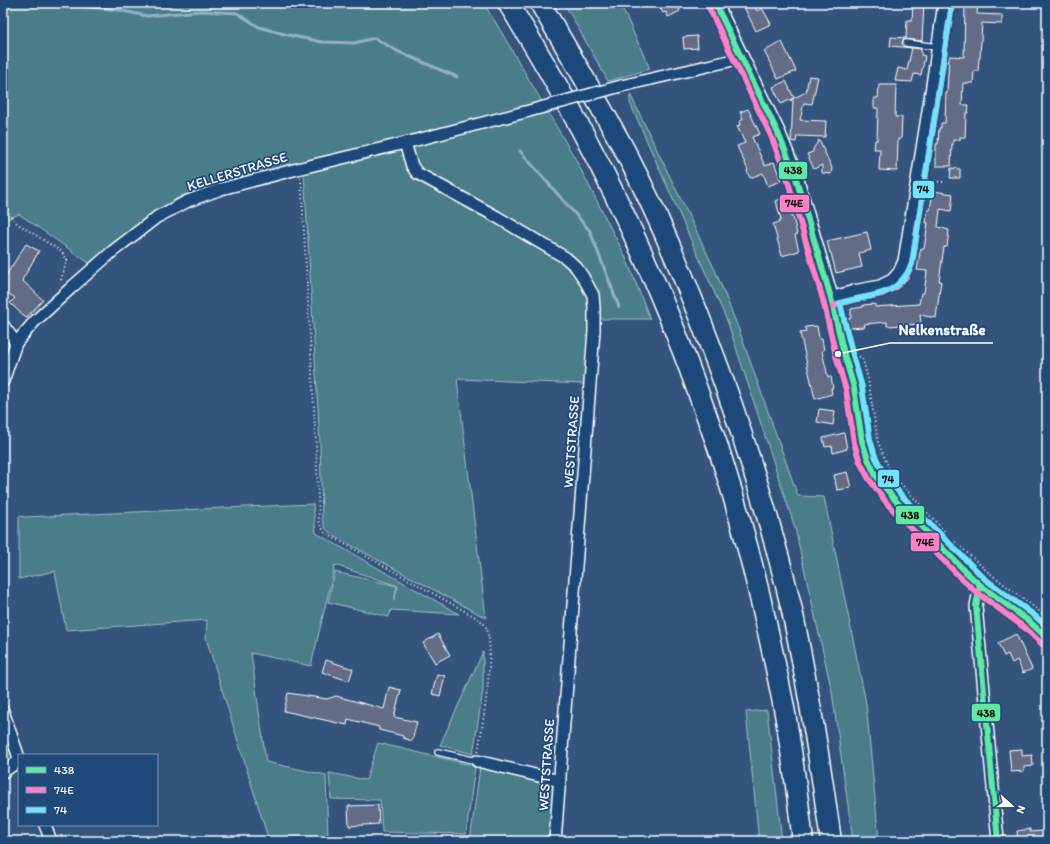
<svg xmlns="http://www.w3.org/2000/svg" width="1050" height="844" viewBox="0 0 1050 844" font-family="Itim,sans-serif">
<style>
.green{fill:#4a7d89;stroke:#a4bec4}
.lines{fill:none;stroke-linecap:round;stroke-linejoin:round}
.stream{stroke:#92b1ca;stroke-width:3}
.building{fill:#646c87;stroke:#fff}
.service-casing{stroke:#fff;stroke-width:8}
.minor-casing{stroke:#fff;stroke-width:14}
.tertiary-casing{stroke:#fff;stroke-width:17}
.motorway-casing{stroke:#fff;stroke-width:23}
.path{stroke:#fff;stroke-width:2;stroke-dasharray:1 3;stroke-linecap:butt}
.service{stroke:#1f4a7a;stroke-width:5.5}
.minor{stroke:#1f4a7a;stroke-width:11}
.tertiary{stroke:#1f4a7a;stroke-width:14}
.motorway{stroke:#1f4a7a;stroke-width:20}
.minor-bridge-casing{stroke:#fff;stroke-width:14;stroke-linecap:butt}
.minor-bridge{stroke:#1f4a7a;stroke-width:11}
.bus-1-casing{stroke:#1f4a7a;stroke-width:9}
.bus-2-casing{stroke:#1f4a7a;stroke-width:9}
.bus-3-casing{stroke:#1f4a7a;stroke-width:9}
.bus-1{stroke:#60e9a3;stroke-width:6}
.bus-2{stroke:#ff80c5;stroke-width:6}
.bus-3{stroke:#73e2fa;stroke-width:6}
.labels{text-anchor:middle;stroke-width:3.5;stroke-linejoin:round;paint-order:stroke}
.street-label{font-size:14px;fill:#fff;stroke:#1f4a7a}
.leader{fill:none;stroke:#fff;stroke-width:1.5}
.callout-dot{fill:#fff;stroke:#1f4a7a;stroke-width:1.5}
.callout-label{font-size:15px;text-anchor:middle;font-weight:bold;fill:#fff;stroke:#1f4a7a;stroke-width:3.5;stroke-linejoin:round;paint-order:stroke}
.line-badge{stroke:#1f4a7a;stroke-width:1.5}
.pale-badge-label{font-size:11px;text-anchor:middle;font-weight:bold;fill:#111}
</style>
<rect width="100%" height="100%" fill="#34547e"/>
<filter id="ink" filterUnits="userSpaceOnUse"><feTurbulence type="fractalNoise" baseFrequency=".025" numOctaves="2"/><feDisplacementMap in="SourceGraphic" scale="8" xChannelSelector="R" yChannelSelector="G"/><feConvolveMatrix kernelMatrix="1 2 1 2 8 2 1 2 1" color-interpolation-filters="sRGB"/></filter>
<g filter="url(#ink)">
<!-- green -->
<g class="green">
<path d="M3 3H483L496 23 576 160 626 258 650 319H599L586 272 420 172 407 140 221 183 181 196 156 212 89 263 19 214 3 221Z"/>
<path d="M564 3H620L650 69 608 81Z"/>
<path d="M630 94 715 270 739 330 798 496 824 497 866 703 879 841H853L832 692 795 528 728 323 630 103Z"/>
<path d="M404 146 411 173 563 261C577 273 587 289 590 307L585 384 457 379 486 618 334 536 325 528 322 519 320 443 304 172Z"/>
<path d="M313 504 316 533 459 614 391 610 389 617 328 602 335 572 397 586 394 600 398 586 335 565 311 666 251 653 266 762 326 775 328 841H269L206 638 207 620 66 630 55 571 19 579V516L25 517Z"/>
<path d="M483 652V690L473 754 440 745Z"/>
<path d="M767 710 782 841H759L746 712Z"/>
<path d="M3 722 16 760 3 769Z"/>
<path d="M378 743 475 766 466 834 382 832 380 800 331 799 329 773 366 780Z"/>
<path d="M480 767 556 787 551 841H470Z"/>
</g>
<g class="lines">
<!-- stream -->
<g class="stream">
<path d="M50 3 118 10 147 16 201 11 237 13 259 27 288 35 322 42 354 43 375 38 397 51 457 77"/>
<path d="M3 6 15 3"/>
<path d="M520 151 590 231 619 307"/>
</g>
</g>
<!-- building -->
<g class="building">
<path d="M658 3H683L678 6 680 11 668 17 666 12 663 13Z"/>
<path d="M742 3H753L757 11 762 8 771 24 756 31Z"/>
<path d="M913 3 924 4 922 41 906 39 903 40 902 43 905 47 921 49V55L925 56 921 75 914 74 912 82 895 81 898 68 907 70 912 48 890 46 891 37 906 38 907 20H912Z"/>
<path d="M965 3H978L977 14 1002 15V24L982 23 980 58H979L978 71H974L973 83H963L962 105H969L968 113H966L965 137H960V140H953V145L952 144 951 166H936V144H938L939 128H941V123H945L946 93H947L949 56 964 57Z"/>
<path d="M697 36 698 48 684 49 683 37Z"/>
<path d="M782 42 796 71 778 79 764 51Z"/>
<path d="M809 76 818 77 812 104 804 103 800 120 826 121 825 137 797 136 796 142 791 141 793 100H790L806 92Z"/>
<path d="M786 81 794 98 781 104 773 87Z"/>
<path d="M879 85H896L895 117H902L901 139H898L897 171 879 170 880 149H874L875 140H877L878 108H874V98H878Z"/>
<path d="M748 109 760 134 752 137 765 166 774 162 781 181 768 186 763 173 750 178 747 171 748 170 737 146 745 143 737 126 740 125 739 122 743 119 740 112Z"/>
<path d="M819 140 832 168 831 174 822 173V165L814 169 807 154 813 152V149Z"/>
<path d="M951 168 960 169V178H950Z"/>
<path d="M933 191 953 194 951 211 940 209 938 227 949 230 947 247H944L939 281H941L936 318 920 315 921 324 887 326V322L864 324 865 327 848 328 847 319 851 318V309L863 307V305L875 304V307L919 304 921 293H924L927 271 917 270 920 252 921 248 924 249 928 223H926L927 215 928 210H930Z"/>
<path d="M784 197 791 217H793L797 234 795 235 799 251 782 256 773 224 780 222 779 220H781L776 201Z"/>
<path d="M867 232 871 250 859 253 862 267 836 273 831 253H830L827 241Z"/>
<path d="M26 244 39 251 22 280 43 300 26 318 10 303 15 298 3 290V280Z"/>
<path d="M817 326 819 339H822L824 350 822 351 828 377H831L833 388H831L832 394 815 399 800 333 806 332 805 327Z"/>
<path d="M819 409 835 411 833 425 817 422Z"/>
<path d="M844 433 847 449 833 453 832 446 825 447 823 438Z"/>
<path d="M847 472 851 488 837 490 834 475Z"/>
<path d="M438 634 450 655 435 663 423 643Z"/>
<path d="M1016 634 1032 669 1023 673 1017 660 1012 663 1008 654 1004 656 998 643Z"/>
<path d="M326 660 353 669 349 681 322 672Z"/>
<path d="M437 674 445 676 440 696 432 694Z"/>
<path d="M389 687 401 690 394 717 417 722 412 741 403 738V736L379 730V727L348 719 347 725 284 711 288 693 327 699 336 696 384 709Z"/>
<path d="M1022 749V756L1032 755 1033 766 1024 767V771L1011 772 1009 750Z"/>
<path d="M378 805 379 824 349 826 348 806Z"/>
<path d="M1030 829V832L1042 831 1044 841H1018L1017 831Z"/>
</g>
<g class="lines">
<defs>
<g id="service">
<path d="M906 43 938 47"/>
<path d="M438 752 477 761"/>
</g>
<g id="minor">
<path d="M621 86 742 58"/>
<path d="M405 143 412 166 417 173 497 217 566 258 576 267 583 277 593 295 594 308V331L555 841"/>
<path d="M831 298 854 291 880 286 892 280 899 272 904 261 931 92 944 3"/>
<path d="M3 325 16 343"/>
<path d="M3 381 16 343 34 322 72 287 113 251 157 217 188 201 221 189 301 168 405 143 529 111"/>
<path d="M980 585 976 606 998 841"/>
<path d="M3 711 19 758"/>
<path d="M477 761 560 781"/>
<path d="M3 772 19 761"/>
<path d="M45 825 51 841"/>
</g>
<path id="tertiary" d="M715 3 778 133 795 175 831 298 844 354 854 388 862 441 868 459 876 476 895 500 966 572 980 585 1030 622 1047 638"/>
<g id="motorway">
<path d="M508 3C588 131 652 261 702 403 709 423 717 443 723 463 748 541 767 622 783 703 792 749 797 795 803 841"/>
<path d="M540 3C569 52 598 101 625 151 668 233 702 320 733 408 755 473 775 539 791 606 808 684 820 762 831 841"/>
</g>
</defs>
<!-- service casing -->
<use href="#service" class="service-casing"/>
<!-- minor casing -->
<use href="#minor" class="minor-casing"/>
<!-- tertiary casing -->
<use href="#tertiary" class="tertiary-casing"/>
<!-- motorway casing -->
<use href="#motorway" class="motorway-casing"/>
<!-- path -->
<g class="path">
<path d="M301 178 316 444 319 523 325 533 470 614C475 617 481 620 485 625 497 644 482 728 478 752"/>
<path d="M926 181 945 182"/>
<path d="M3 194 5 204 10 216 18 224 61 251 67 260 60 283"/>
<path d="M856 354 863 360 868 379 878 442 891 473 946 533"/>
<path d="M955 542 988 572 1047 617"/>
</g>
<!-- service -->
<use href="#service" class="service"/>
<!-- minor -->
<use href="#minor" class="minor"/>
<!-- tertiary -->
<use href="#tertiary" class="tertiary"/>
<!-- motorway -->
<use href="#motorway" class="motorway"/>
<defs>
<path id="minor-bridge" d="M529 111 621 86"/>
</defs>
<!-- minor-bridge casing -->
<use href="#minor-bridge" class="minor-bridge-casing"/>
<!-- minor-bridge -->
<use href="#minor-bridge" class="minor-bridge"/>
<defs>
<g id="bus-1">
<path d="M715 3 778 133 795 175 831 298 844 354 854 388 862 441 868 459 876 476 895 500 966 572 980 585 1030 622 1047 638"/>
<path d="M980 585 976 606 998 841"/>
</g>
<g id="bus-2">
<path d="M708 6 771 136 787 178 823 300 836 356 846 390 854 443 860 462 869 479 889 506 961 578 975 591 1025 628 1042 644"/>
<path d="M833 306 856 299 882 294 896 287 906 277 912 264 952 4"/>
</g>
<path id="bus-3" d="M952 4 912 264C896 300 873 293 840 303L852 352 862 387 870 439 875 456 883 472 901 495 985 579 1035 616 1047 627"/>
</defs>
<!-- bus-1 casing -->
<use href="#bus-1" class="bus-1-casing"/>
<!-- bus-2 casing -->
<use href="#bus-2" class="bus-2-casing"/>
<!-- bus-3 casing -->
<use href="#bus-3" class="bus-3-casing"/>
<!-- bus-1 -->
<use href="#bus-1" class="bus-1"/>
<!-- bus-2 -->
<use href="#bus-2" class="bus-2"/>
<!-- bus-3 -->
<use href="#bus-3" class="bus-3"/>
</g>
</g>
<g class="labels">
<!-- street labels -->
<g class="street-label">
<text transform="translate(237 171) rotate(-17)" y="5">KELLERSTRASSE</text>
<text transform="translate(571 442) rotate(-86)" y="5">WESTSTRASSE</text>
<text transform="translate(546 765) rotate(-86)" y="5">WESTSTRASSE</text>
</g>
</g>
<!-- callouts -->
<path class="leader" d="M838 354L890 343H993"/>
<circle class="callout-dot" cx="838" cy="354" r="4"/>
<g class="callout-label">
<text x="942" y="335">Nelkenstraße</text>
</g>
<g class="line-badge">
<rect x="778" y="161" width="30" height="19" rx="4" fill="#60e9a3"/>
<rect x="912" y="180" width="23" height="19" rx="4" fill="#73e2fa"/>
<rect x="779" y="194" width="31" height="19" rx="4" fill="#ff80c5"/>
<rect x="877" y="469" width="23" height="19" rx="4" fill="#73e2fa"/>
<rect x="895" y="505" width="30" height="20" rx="4" fill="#60e9a3"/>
<rect x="910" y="532" width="30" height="20" rx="4" fill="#ff80c5"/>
<rect x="971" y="703" width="30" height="19" rx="4" fill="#60e9a3"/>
</g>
<g class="pale-badge-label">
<text x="793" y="174">438</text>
<text x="923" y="193">74</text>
<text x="794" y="207">74E</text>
<text x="888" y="483">74</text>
<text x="910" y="519">438</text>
<text x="925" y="546">74E</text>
<text x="986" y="717">438</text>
</g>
<!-- margin -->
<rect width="1050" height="844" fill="none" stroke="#1f4a7a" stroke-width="16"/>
<rect x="8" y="8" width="1034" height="828" fill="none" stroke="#fff" stroke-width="1.5" filter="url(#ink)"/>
<!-- legend -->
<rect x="18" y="754" width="140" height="72" fill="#1f4a7a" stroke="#7992af"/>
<rect x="26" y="767" width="20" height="6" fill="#60e9a3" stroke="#7992af"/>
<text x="54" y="774" font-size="12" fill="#ffffff">438</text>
<rect x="26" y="787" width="20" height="6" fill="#ff80c5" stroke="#7992af"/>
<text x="54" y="794" font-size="12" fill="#ffffff">74E</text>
<rect x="26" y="807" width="20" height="6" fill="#73e2fa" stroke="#7992af"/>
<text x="54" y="814" font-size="12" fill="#ffffff">74</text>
<!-- north arrow -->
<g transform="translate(1012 806) rotate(111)" stroke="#1f4a7a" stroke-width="3" paint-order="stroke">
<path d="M0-3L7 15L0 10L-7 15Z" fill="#ffffff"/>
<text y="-6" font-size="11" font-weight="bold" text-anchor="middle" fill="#ffffff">N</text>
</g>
</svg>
